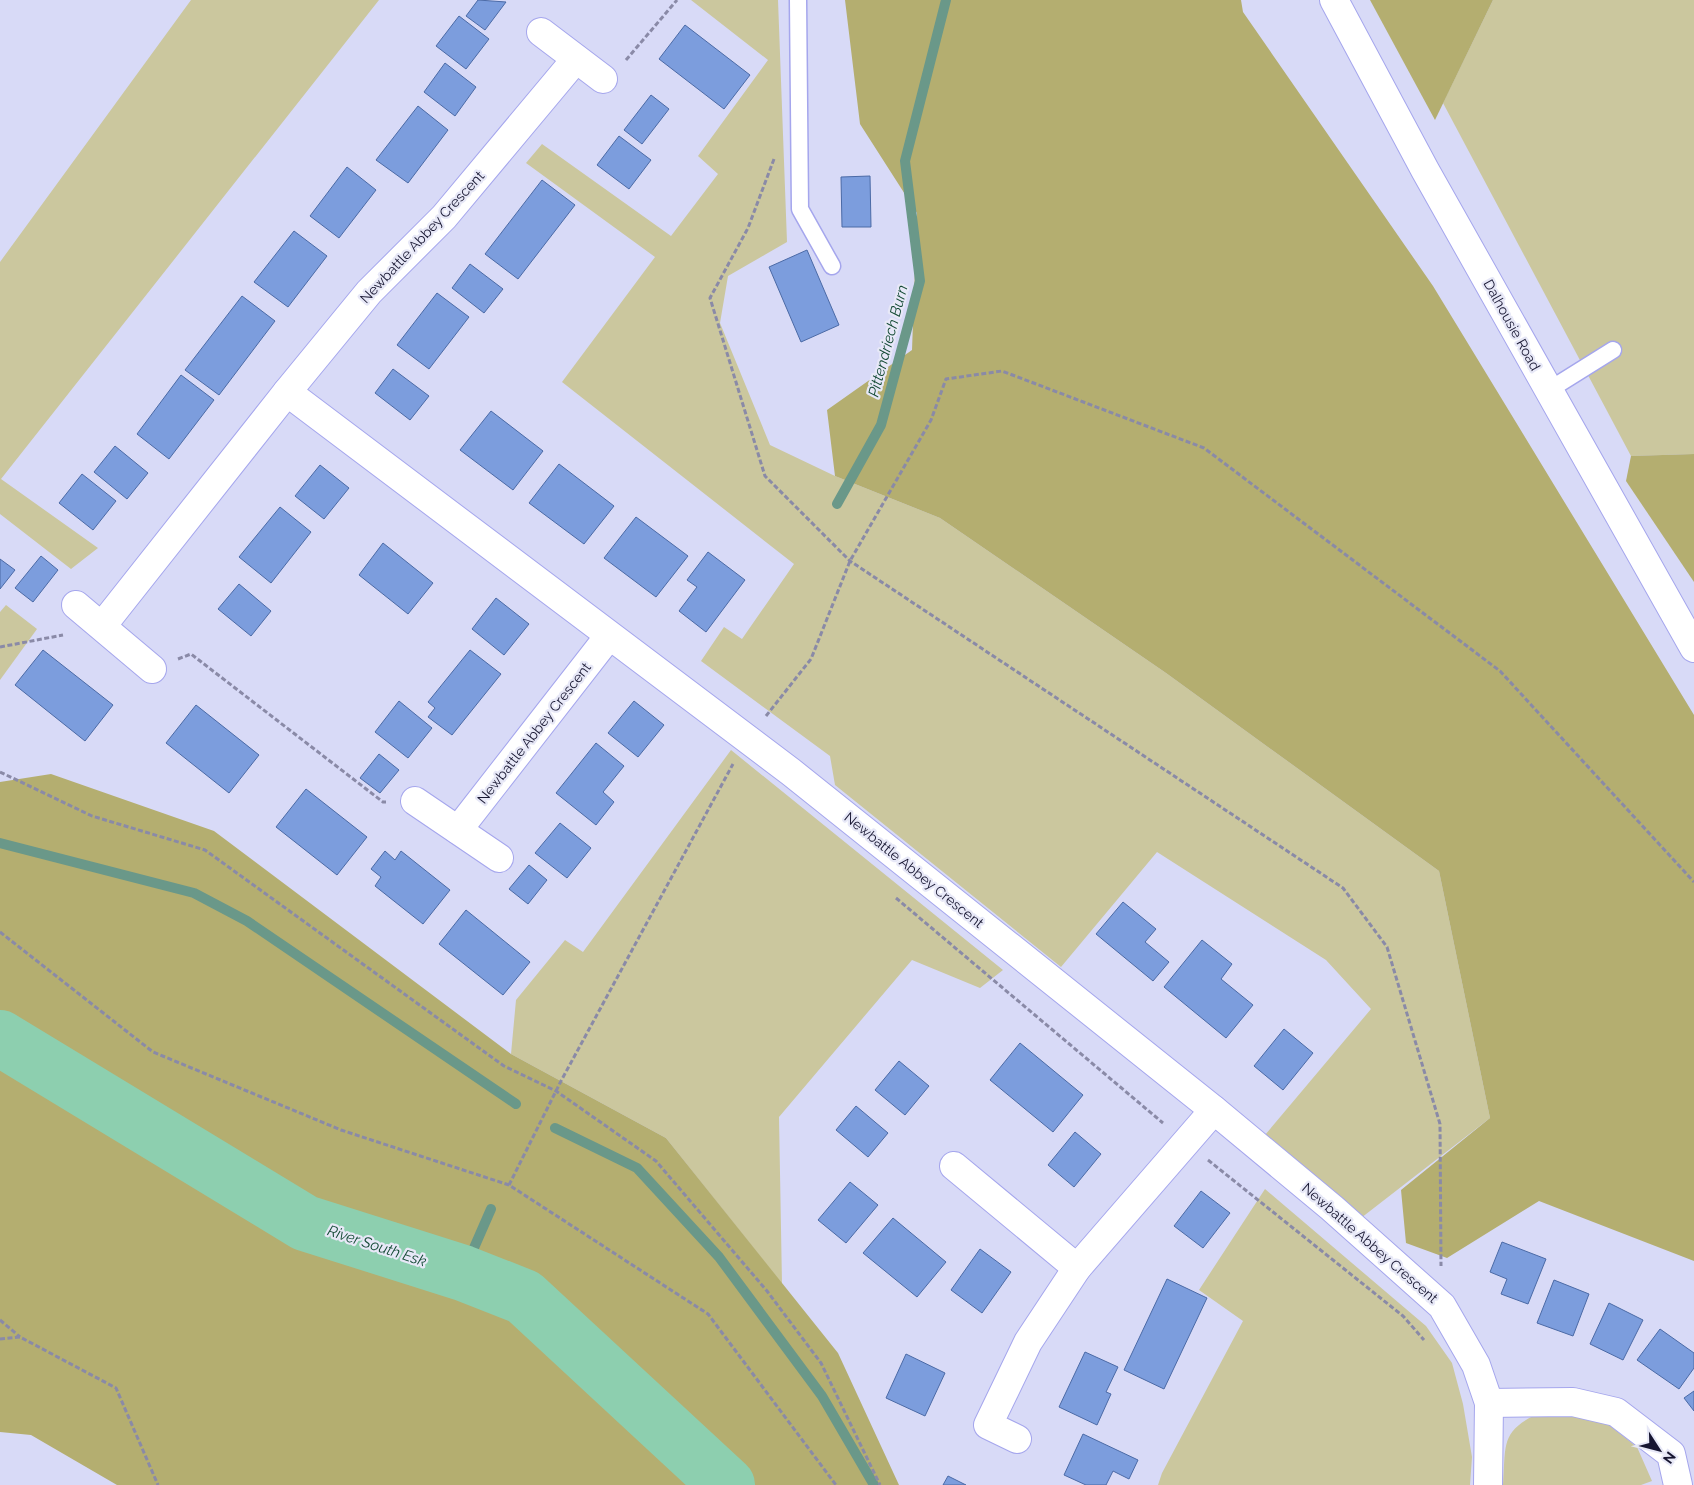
<svg xmlns="http://www.w3.org/2000/svg" width="1694" height="1485" viewBox="0 0 1694 1485" font-family="Raleway,sans-serif">
<style>
.green{fill:#cbc79e}
.forest{fill:#b4ae70}
.lines{fill:none;stroke-linecap:round;stroke-linejoin:round}
.stream{stroke:#6a9889;stroke-width:10}
.river{stroke:#8dcfaf;stroke-width:56}
.building{fill:#7c9ddd;stroke:#4b6aa6}
.service-casing{stroke:#a5a6ed;stroke-width:19}
.minor-casing{stroke:#a5a6ed;stroke-width:30}
.secondary-casing{stroke:#a5a6ed;stroke-width:30}
.path{stroke:#8a8aa7;stroke-width:3;stroke-dasharray:5 2.5;stroke-linecap:butt}
.service{stroke:#fff;stroke-width:16}
.minor{stroke:#fff;stroke-width:28}
.secondary{stroke:#fff;stroke-width:28}
.labels{text-anchor:middle;stroke-width:4.5;stroke-linejoin:round;paint-order:stroke}
.street-label{font-size:14px;fill:#171631;stroke:#e7e8f7}
.water-label{font-size:15px;font-style:italic;fill:#134934;stroke:#e7e8f7}
</style>
<rect width="100%" height="100%" fill="#d8daf7"/>
<!-- green -->
<g class="green">
<path d="M191 0H379L1 479 98 548 71 569 0 514V262Z"/>
<path d="M691 0H778L787 242 728 276 720 323 770 445 835 476 940 518 1166 673 1439 871 1490 1118 1361 1218 1265 1135 1371 1009 1326 960 1157 852 1061 967 835 785 830 756 701 661 724 627 742 639 794 564 562 382 655 257 526 163 542 144 671 236 718 174 698 156 768 60Z"/>
<path d="M1493 0H1694V454L1631 456 1443 103Z"/>
<path d="M6 605 37 629 0 680V612Z"/>
<path d="M731 750 1003 970 980 988 912 960 779 1117 782 1284 666 1138 511 1054 516 1000 565 940 583 952Z"/>
<path d="M1265 1189 1426 1326 1452 1363 1463 1404 1472 1457 1470 1485H1158L1162 1473 1243 1321 1199 1290Z"/>
<path d="M1543 1411 1604 1421 1637 1447 1652 1481 1641 1485H1503C1506 1442 1500 1431 1543 1411Z"/>
</g>
<!-- forest -->
<g class="forest">
<path d="M845 0H1241L1243 12 1433 286 1694 715V1261L1539 1201 1447 1258 1406 1243 1401 1190 1490 1118 1439 871 1166 673 940 518 835 476 827 410 912 350 917 213 860 124Z"/>
<path d="M1370 0H1493L1435 120Z"/>
<path d="M1694 454V582L1626 481 1631 456Z"/>
<path d="M51 774 214 831 511 1054 666 1138 838 1353 899 1485H117L31 1435 0 1432V782Z"/>
</g>
<g class="lines">
<!-- stream -->
<g class="stream">
<path d="M837 504 881 425 920 281 905 161 946 0"/>
<path d="M0 843 194 893 247 921 516 1104"/>
<path d="M555 1128 637 1168 719 1257 822 1396 874 1485"/>
<path d="M463 1273 491 1209"/>
</g>
<!-- river -->
<path class="river" d="M0 1038 305 1223 463 1273 524 1297 727 1485"/>
</g>
<!-- building -->
<g class="building">
<path d="M478 0 506 2 485 30 466 16Z"/>
<path d="M459 16 489 39 466 69 436 46Z"/>
<path d="M685 25 750 75 724 109 659 59Z"/>
<path d="M445 63 476 87 455 116 424 92Z"/>
<path d="M651 95 669 109 642 144 624 130Z"/>
<path d="M418 106 448 130 408 183 376 160Z"/>
<path d="M619 136 651 160 629 189 597 165Z"/>
<path d="M347 167 376 190 339 238 310 216Z"/>
<path d="M870 176 871 227H842L841 177Z"/>
<path d="M542 180 575 205 518 279 485 254Z"/>
<path d="M294 231 327 256 288 307 254 282Z"/>
<path d="M807 250 839 325 801 342 769 267Z"/>
<path d="M470 264 503 289 484 313 452 288Z"/>
<path d="M437 293 469 317 429 369 397 345Z"/>
<path d="M242 296 275 321 219 395 185 370Z"/>
<path d="M393 369 429 396 410 420 375 393Z"/>
<path d="M181 375 214 400 169 459 137 434Z"/>
<path d="M491 411 543 451 513 490 460 450Z"/>
<path d="M115 446 148 473 127 499 94 472Z"/>
<path d="M559 464 614 506 584 544 529 503Z"/>
<path d="M320 465 349 488 324 519 295 496Z"/>
<path d="M82 474 116 501 93 530 59 503Z"/>
<path d="M280 507 311 532 271 583 239 557Z"/>
<path d="M636 517 688 556 656 597 604 558Z"/>
<path d="M383 543 433 583 408 614 359 575Z"/>
<path d="M708 552 745 580 706 632 679 611 697 587 687 580Z"/>
<path d="M41 556 58 570 33 602 15 588Z"/>
<path d="M0 559 15 570 0 589Z"/>
<path d="M239 584 271 611 251 636 218 609Z"/>
<path d="M496 598 529 624 504 655 472 629Z"/>
<path d="M43 650 113 705 85 741 15 685Z"/>
<path d="M470 650 501 674 452 735 428 717 435 708 428 702Z"/>
<path d="M399 701 432 728 408 758 375 732Z"/>
<path d="M634 701 664 725 638 757 608 733Z"/>
<path d="M196 705 259 755 229 793 166 743Z"/>
<path d="M596 743 624 766 603 792 614 802 596 825 556 793Z"/>
<path d="M379 754 399 770 380 793 360 778Z"/>
<path d="M306 789 367 837 337 875 276 827Z"/>
<path d="M560 823 591 848 567 878 535 853Z"/>
<path d="M385 851 395 860 401 851 450 890 423 924 375 886 381 877 371 869Z"/>
<path d="M529 865 547 880 528 904 509 889Z"/>
<path d="M1123 902 1156 929 1145 942 1169 962 1153 981 1096 934Z"/>
<path d="M466 910 530 962 503 995 439 944Z"/>
<path d="M1202 940 1232 964 1221 979 1253 1005 1226 1038 1164 987Z"/>
<path d="M1284 1029 1313 1053 1283 1090 1254 1066Z"/>
<path d="M1020 1043 1083 1095 1053 1132 990 1080Z"/>
<path d="M899 1061 929 1086 905 1115 875 1090Z"/>
<path d="M856 1106 888 1133 868 1157 836 1130Z"/>
<path d="M1075 1132 1101 1154 1074 1187 1048 1165Z"/>
<path d="M850 1182 878 1205 846 1243 818 1220Z"/>
<path d="M1201 1191 1230 1213 1203 1248 1174 1226Z"/>
<path d="M893 1218 946 1262 917 1297 863 1253Z"/>
<path d="M1502 1242 1546 1259 1528 1304 1501 1294 1507 1279 1490 1272Z"/>
<path d="M980 1249 1011 1272 982 1313 951 1290Z"/>
<path d="M1167 1279 1207 1298 1164 1389 1124 1370Z"/>
<path d="M1554 1280 1589 1294 1573 1336 1537 1323Z"/>
<path d="M1609 1303 1643 1320 1623 1360 1590 1344Z"/>
<path d="M1660 1329 1694 1353V1368L1679 1389 1637 1360Z"/>
<path d="M1085 1352 1118 1367 1106 1392 1111 1394 1097 1425 1059 1407Z"/>
<path d="M906 1354 945 1373 925 1416 886 1398Z"/>
<path d="M1694 1391V1411L1684 1398Z"/>
<path d="M1083 1434 1138 1460 1129 1479 1113 1471 1106 1485H1086L1064 1475Z"/>
<path d="M948 1476 966 1485H943Z"/>
</g>
<g class="lines">
<defs>
<g id="service">
<path d="M798 0 800 209 832 266"/>
<path d="M1549 390 1613 350"/>
</g>
<g id="minor">
<path d="M541 32 603 79"/>
<path d="M287 392 791 772 1214 1110 1332 1208 1442 1306 1476 1365 1489 1403 1488 1485"/>
<path d="M76 605 152 669"/>
<path d="M102 626 287 392 369 292 444 217 576 59"/>
<path d="M415 801 499 858"/>
<path d="M458 830 609 636"/>
<path d="M954 1166 1077 1268"/>
<path d="M1489 1403 1573 1402 1616 1412 1671 1454 1678 1485"/>
<path d="M1017 1439 988 1425 1028 1342 1077 1268 1214 1110"/>
</g>
<path id="secondary" d="M1334 0 1425 170 1694 648"/>
</defs>
<!-- service casing -->
<use href="#service" class="service-casing"/>
<!-- minor casing -->
<use href="#minor" class="minor-casing"/>
<!-- secondary casing -->
<use href="#secondary" class="secondary-casing"/>
<!-- path -->
<g class="path">
<path d="M626 60 677 0"/>
<path d="M774 159 748 228 710 298 765 476 850 561 1343 888 1387 947 1440 1124 1441 1266"/>
<path d="M0 647 63 635"/>
<path d="M178 659 191 654 383 802H386"/>
<path d="M766 716 811 659 850 561 931 420 946 379 1002 371 1204 448 1500 671 1694 882"/>
<path d="M0 772 92 816 205 850 504 1066 556 1091 656 1161 767 1291 821 1363 880 1485"/>
<path d="M896 898 1163 1123"/>
<path d="M0 932 153 1052 341 1130 509 1185 708 1314 836 1485"/>
<path d="M1208 1160 1403 1316 1424 1340"/>
<path d="M509 1185 561 1081 733 764"/>
<path d="M0 1320 20 1337"/>
<path d="M0 1339 20 1337 116 1388 158 1485"/>
</g>
<!-- service -->
<use href="#service" class="service"/>
<!-- minor -->
<use href="#minor" class="minor"/>
<!-- secondary -->
<use href="#secondary" class="secondary"/>
</g>
<g class="labels">
<!-- street labels -->
<g class="street-label">
<text transform="translate(422 237) rotate(-47)" y="5">Newbattle Abbey Crescent</text>
<text transform="translate(1512 325) rotate(61)" y="5">Dalhousie Road</text>
<text transform="translate(534 733) rotate(-52)" y="5">Newbattle Abbey Crescent</text>
<text transform="translate(914 870) rotate(39)" y="5">Newbattle Abbey Crescent</text>
<text transform="translate(1370 1243) rotate(41)" y="5">Newbattle Abbey Crescent</text>
</g>
<!-- water labels -->
<g class="water-label">
<text transform="translate(888 341) rotate(-75)" y="5">Pittendriech Burn</text>
<text transform="translate(377 1246) rotate(18)" y="5">River South Esk</text>
</g>
</g>
<!-- north arrow -->
<g transform="translate(1659 1450) rotate(126)" stroke="#e7e8f7" stroke-width="4" paint-order="stroke">
<path d="M0-4L9 19L0 12L-9 19Z" fill="#171631"/>
<text y="-8" font-size="14" font-weight="bold" text-anchor="middle" fill="#171631">N</text>
</g>
</svg>
